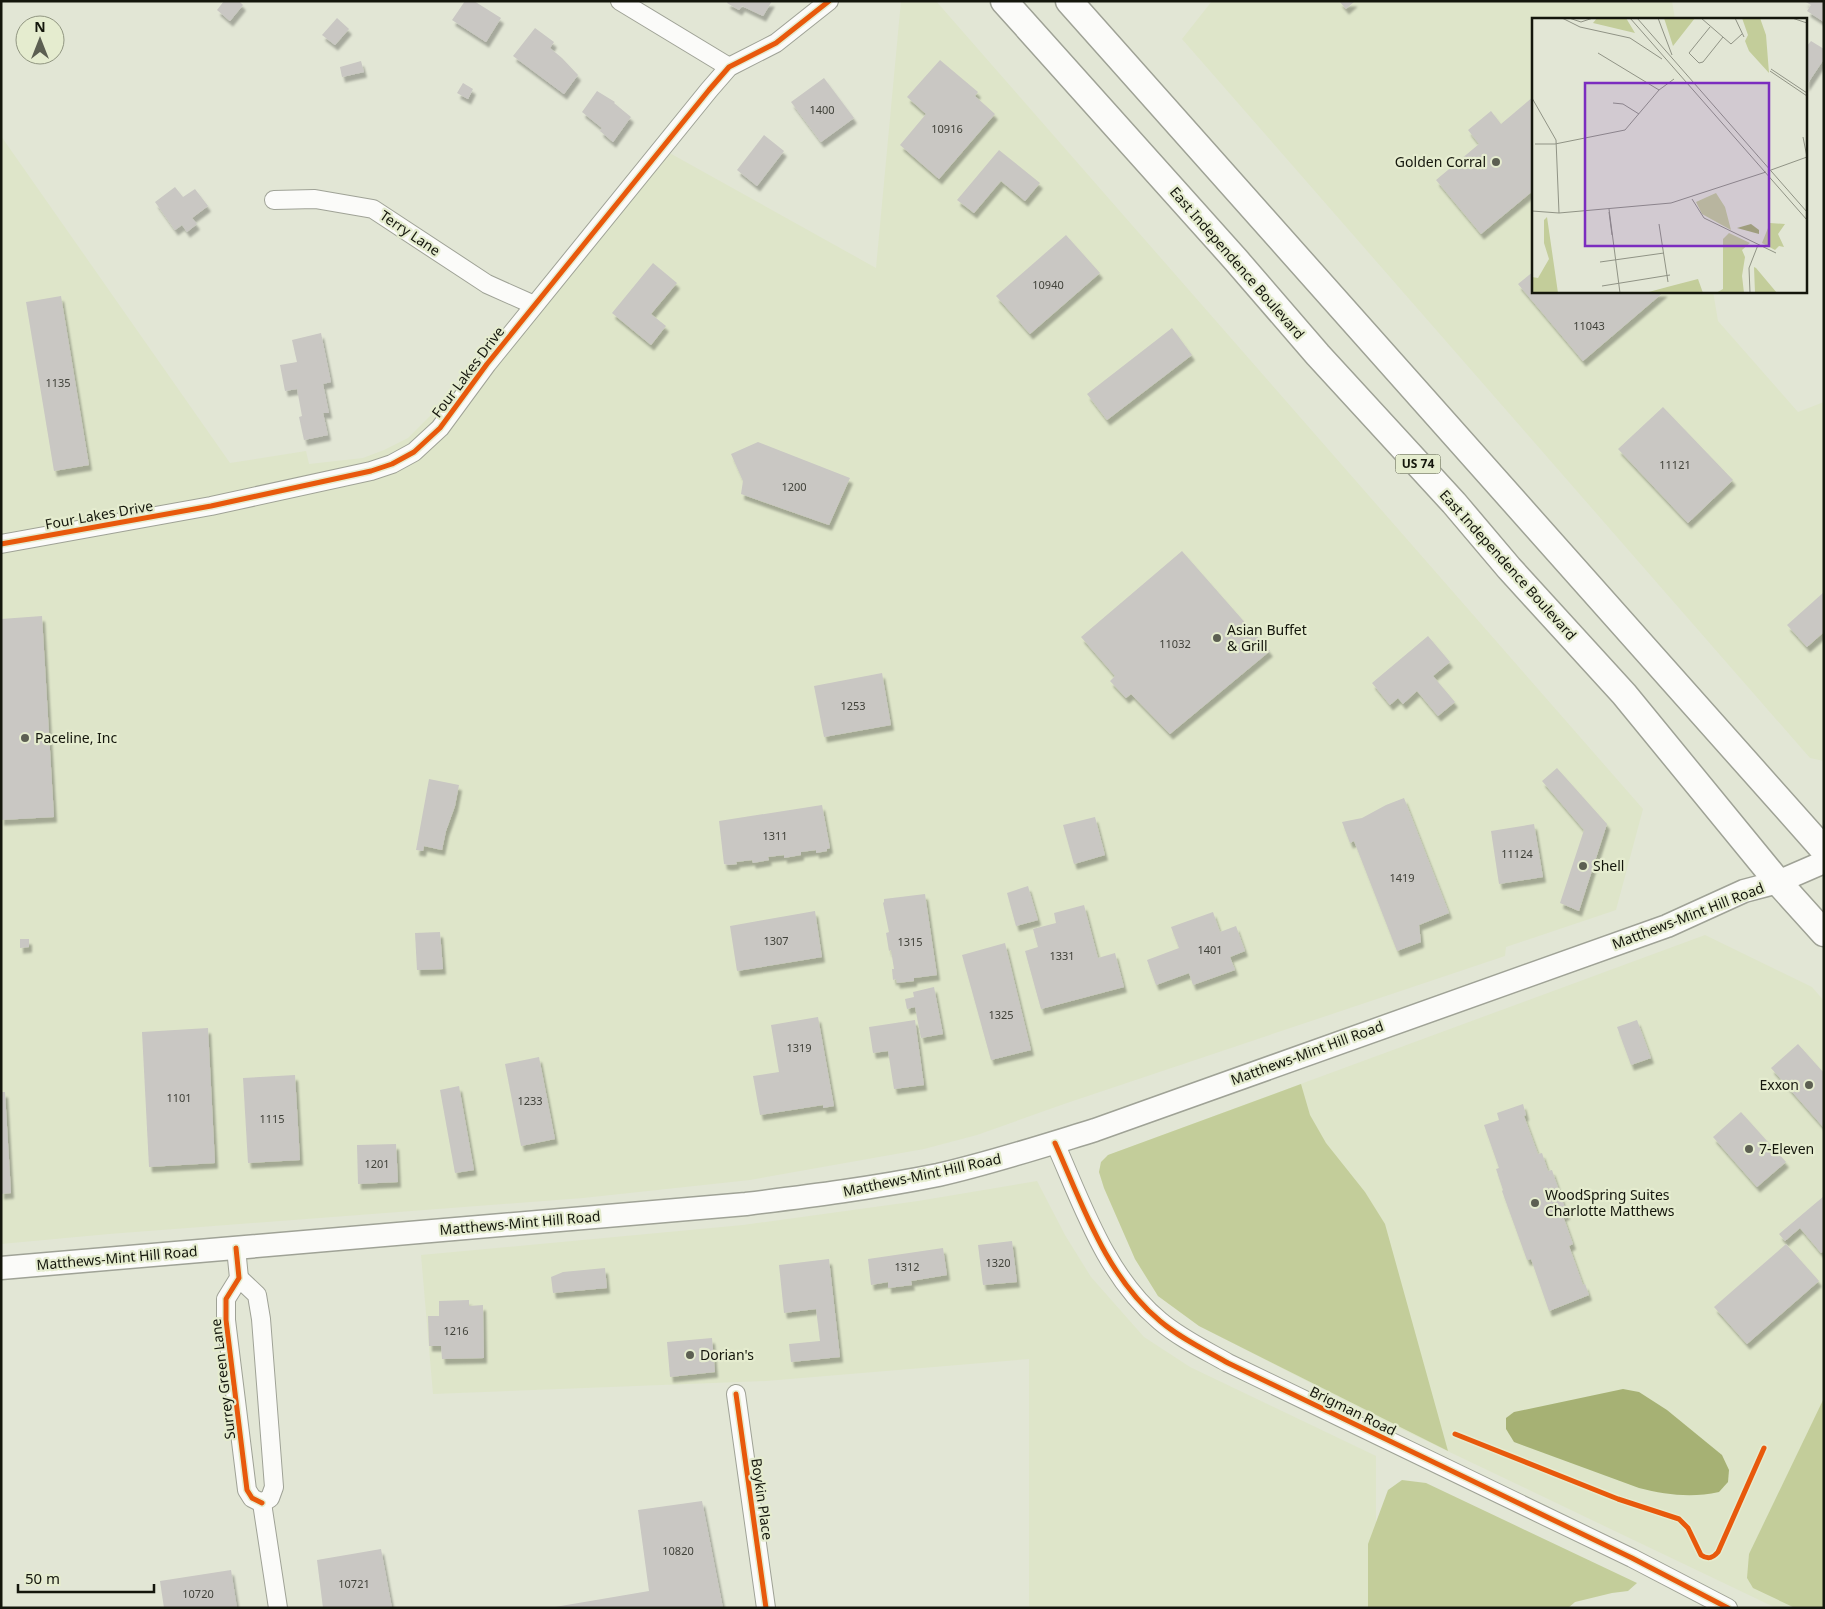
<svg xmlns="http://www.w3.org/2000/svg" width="1825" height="1609" viewBox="0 0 1825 1609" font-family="'Noto Sans',sans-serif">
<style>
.built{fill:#dee5c9}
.forest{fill:#c3cd9a}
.water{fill:#a6b174}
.building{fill:#c9c7c3;filter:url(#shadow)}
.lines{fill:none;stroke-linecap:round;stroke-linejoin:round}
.minor-casing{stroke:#9fa296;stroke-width:20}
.major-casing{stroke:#9fa296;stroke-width:25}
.highway-casing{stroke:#9fa296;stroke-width:29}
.minor{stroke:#fbfbf9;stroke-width:18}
.major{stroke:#fbfbf9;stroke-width:22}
.highway{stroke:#fbfbf9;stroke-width:26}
.cycleway-casing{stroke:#e5eccf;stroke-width:8}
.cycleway{stroke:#e8590c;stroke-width:5}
.poi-dot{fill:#5c5f52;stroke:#e5eccf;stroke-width:2}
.labels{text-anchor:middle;stroke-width:4.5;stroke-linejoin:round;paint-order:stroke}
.number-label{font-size:11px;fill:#41423a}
.shield{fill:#e5eccf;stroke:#535646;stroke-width:1}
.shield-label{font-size:12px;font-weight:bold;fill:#14160c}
.poi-label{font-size:14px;fill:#14160c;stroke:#e5eccf;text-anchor:start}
.street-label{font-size:14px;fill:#14160c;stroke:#e5eccf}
.inset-road{fill:none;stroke:#909385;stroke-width:1}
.view{fill:#7b2cbf;fill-opacity:0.15;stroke:#7b2cbf;stroke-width:2.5}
.inset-edge{fill:none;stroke:#14160c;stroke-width:2.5}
</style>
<defs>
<filter id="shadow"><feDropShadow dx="3" dy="5.5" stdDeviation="1" flood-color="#0004"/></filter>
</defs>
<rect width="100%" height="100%" fill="#e2e6d5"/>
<!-- built -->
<g class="built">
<path d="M901 1H936L1643 809 1616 910 1506 947 1505 956 1064 1104 977 1135 924 1149 750 1180 583 1198 109 1234 1 1244V136L230 463 306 451 309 464 363 458 384 450 408 438 445 401 657 146 876 268Z"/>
<path d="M1212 1H1672L1675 19H1534V291H1713L1718 321 1798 412 1824 402V761L1810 758 1182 39Z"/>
<path d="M1705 935 1812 987 1824 1001V1608H1776L1395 1426 1199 1326 1158 1296 1135 1259 1104 1188 1099 1172 1101 1162 1108 1155Z"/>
<path d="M1037 1181 1065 1235 1091 1277 1144 1337 1190 1367 1376 1456V1608H1029V1359L766 1381 433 1394 421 1255 743 1225 918 1201Z"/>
</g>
<!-- forest -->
<g class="forest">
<path d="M1301 1084 1310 1115 1326 1143 1365 1192 1385 1224 1448 1451 1199 1326 1158 1296 1135 1259 1104 1188 1099 1172 1101 1162 1108 1155Z"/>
<path d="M1824 1398V1608H1795L1753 1588 1747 1578 1749 1554Z"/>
<path d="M1402 1480 1426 1483 1637 1583 1628 1591 1612 1593 1575 1602 1568 1608H1368V1544L1388 1490Z"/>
</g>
<!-- water -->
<path class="water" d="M1623 1389 1639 1392 1667 1410 1722 1455 1729 1470 1728 1482 1719 1492C1692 1498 1666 1495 1639 1488L1514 1442 1506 1429V1418L1514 1412Z"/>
<!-- building -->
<g class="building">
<path d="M224 1H239L243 5 230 21 217 10Z"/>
<path d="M465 1H474L501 18 486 42 452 20Z"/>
<path d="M728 1H772L763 16 742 6 739 10 727 3Z"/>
<path d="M1339 1H1355L1346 9Z"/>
<path d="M1804 1H1824V22L1807 11 1811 5Z"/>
<path d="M337 18 349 29 335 45 322 35Z"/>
<path d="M535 28 554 42 550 48 562 58 578 75 564 94 513 56Z"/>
<path d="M1811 41 1824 49V59L1806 86V47Z"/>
<path d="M940 60 978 92 975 96 995 114 939 179 900 145 926 114 907 97Z"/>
<path d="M361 61 364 72 342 77 340 67Z"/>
<path d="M824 78 854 118 821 142 791 102Z"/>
<path d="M463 83 473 89 468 99 457 93Z"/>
<path d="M597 91 615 102 614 103 631 117 613 142 600 131 602 128 582 112Z"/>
<path d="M1534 96V190L1481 234 1436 180 1479 144 1468 130 1491 111 1501 124Z"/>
<path d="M764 135 784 151 757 186 737 170Z"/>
<path d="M999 150 1040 183 1025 201 1001 181 974 213 957 200Z"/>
<path d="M175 187 183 197 195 189 208 206 192 218 197 224 187 232 182 225 175 230 155 202Z"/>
<path d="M1066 235 1100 273 1030 334 996 296Z"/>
<path d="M653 263 677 283 651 314 666 326 651 345 612 313Z"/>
<path d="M1534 271V291H1665L1583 361 1518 284Z"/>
<path d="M61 296 89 465 54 471 26 302Z"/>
<path d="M1172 328 1192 355 1107 420 1087 394Z"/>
<path d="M321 333 331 382 323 384 329 413H323L328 435 304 440 299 417 302 416 297 389 285 391 280 365 297 362 292 340Z"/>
<path d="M1663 407 1733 480 1688 523 1618 449Z"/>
<path d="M758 442 850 478 829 525 741 494 743 481 731 454Z"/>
<path d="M1182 551 1270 651 1170 734 1131 694 1126 698 1110 681 1115 676 1081 637Z"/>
<path d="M1824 592V632L1807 647 1787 625Z"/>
<path d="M42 616 54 817 1 820V619Z"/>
<path d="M1428 636 1450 662 1433 676 1455 702 1438 716 1417 691 1403 704 1398 698 1390 705 1372 683Z"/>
<path d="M882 673 891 725 824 737 814 686Z"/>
<path d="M1557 768 1607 824 1579 911 1560 903 1584 830 1542 781Z"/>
<path d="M429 779 459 785 455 806 446 831 442 850 424 846 423 851 416 850Z"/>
<path d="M1404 798 1449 913 1419 925 1421 942 1397 951 1354 841 1350 843 1342 822 1362 818 1386 805Z"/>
<path d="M822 805 830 848 827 849V851L816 853V850L801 852V855L784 858V855L768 857 769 860 753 863 752 860 736 862 737 864 729 865 724 864 719 821Z"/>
<path d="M1095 817 1105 855 1074 864 1063 825Z"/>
<path d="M1534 824 1543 877 1499 884 1491 831Z"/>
<path d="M1028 886 1038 920 1016 926 1007 893Z"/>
<path d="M925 894 937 975 914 978V981L897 983 896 979 893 980 892 969H894L891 950 889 951 886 933 889 932 883 903 884 902V899Z"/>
<path d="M1084 905 1098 958 1115 953 1124 987 1041 1009 1025 951 1038 947 1033 929 1056 923 1054 913Z"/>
<path d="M815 911 822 957 737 971 730 926Z"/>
<path d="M1213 912 1220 932 1236 926 1245 951 1230 957 1235 970 1193 985 1189 973 1156 985 1147 960 1179 948 1171 927Z"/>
<path d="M440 932 443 969 417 970 415 933Z"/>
<path d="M20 939H29V947L20 948Z"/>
<path d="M1005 943 1031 1050 991 1060 962 955Z"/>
<path d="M934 987 943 1034 921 1038 915 1007 907 1009 905 999 914 997 913 992Z"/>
<path d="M818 1017 834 1106 823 1108V1105L760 1115 753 1076 779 1072 771 1025Z"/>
<path d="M915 1020 924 1085 894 1089 888 1051 873 1053 869 1027Z"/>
<path d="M1637 1020 1651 1058 1631 1065 1617 1027Z"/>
<path d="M208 1028 215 1163 149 1167 142 1032Z"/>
<path d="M1798 1044 1824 1073V1128L1771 1068Z"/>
<path d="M539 1057 555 1139 521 1146 505 1064Z"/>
<path d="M295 1075 300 1160 248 1163 243 1078Z"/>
<path d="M459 1086 474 1170 455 1173 440 1090Z"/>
<path d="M1 1092H5L11 1193 1 1194Z"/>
<path d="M1523 1104 1526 1115 1524 1116 1538 1154 1542 1153 1548 1171 1552 1170 1553 1173 1567 1214 1563 1216 1573 1244 1569 1246 1583 1285 1585 1284 1589 1295 1549 1311 1531 1259 1527 1260 1502 1191 1503 1190 1496 1169 1499 1168 1484 1125 1499 1120 1497 1113Z"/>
<path d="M1741 1112 1786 1162 1757 1187 1713 1137Z"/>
<path d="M396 1144 398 1182 358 1184 357 1145Z"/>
<path d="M1824 1196V1251L1821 1253 1800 1228 1785 1241 1779 1234Z"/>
<path d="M1012 1241 1017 1282 983 1285 978 1245Z"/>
<path d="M1786 1244 1819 1281 1747 1344 1714 1307Z"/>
<path d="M943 1248 947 1275 911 1281 912 1285 888 1288V1282L871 1285 868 1259Z"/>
<path d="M829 1259 840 1357 791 1362 789 1344 820 1341 816 1309 784 1313 779 1265Z"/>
<path d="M605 1268 607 1288 553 1293 551 1277 563 1272Z"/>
<path d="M469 1300V1306L483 1305 484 1358 442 1359 441 1346H429L428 1316H439V1301Z"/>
<path d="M712 1338 715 1372 670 1377 667 1342Z"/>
<path d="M702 1501 723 1608H549L649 1591 638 1510Z"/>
<path d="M381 1549 392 1608H323L317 1560Z"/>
<path d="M231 1570 237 1608H164L160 1581Z"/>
</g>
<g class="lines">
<defs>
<g id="minor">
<path d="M620 1 729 67"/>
<path d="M274 200 315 199 373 209 487 284 534 305"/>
<path d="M1 544 211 506 371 471 392 464 414 452 440 428 487 364 709 90 729 67 776 43 829 1"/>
<path d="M1055 1143C1083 1206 1106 1276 1160 1321 1180 1338 1205 1350 1228 1363L1632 1558 1728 1608"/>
<path d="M236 1248 239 1278 226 1299V1320L247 1490 252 1498 262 1503"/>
<path d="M239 1278 257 1295 261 1319 274 1487 270 1498 262 1503"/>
<path d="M736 1394 766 1608"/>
<path d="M262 1503 278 1608"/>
</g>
<path id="major" d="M1 1268 746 1204C810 1196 874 1188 938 1175 991 1163 1043 1146 1095 1130L1667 926 1744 891 1778 882 1824 862"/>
<g id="highway">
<path d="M1004 1 1236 260 1318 355 1454 503 1509 568 1624 694 1778 882 1824 933"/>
<path d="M1069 1 1824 850"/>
</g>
</defs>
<!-- minor casing -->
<use href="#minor" class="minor-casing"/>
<!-- major casing -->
<use href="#major" class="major-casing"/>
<!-- highway casing -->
<use href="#highway" class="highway-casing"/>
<!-- minor -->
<use href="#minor" class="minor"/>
<!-- major -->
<use href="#major" class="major"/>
<!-- highway -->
<use href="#highway" class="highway"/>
<defs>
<g id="cycleway">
<path d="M1 544 211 506 371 471 392 464 414 452 440 428 487 364 709 90 729 67 776 43 829 1"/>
<path d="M1055 1143C1083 1206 1106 1276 1160 1321 1180 1338 1205 1350 1228 1363L1632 1558 1728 1608"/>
<path d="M236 1248 239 1278 226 1299V1320L247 1490 252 1498 262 1503"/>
<path d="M736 1394 766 1608"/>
<path d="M1455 1434 1618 1499 1679 1519 1688 1528 1701 1555C1708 1560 1713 1558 1718 1552L1764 1448"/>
</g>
</defs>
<!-- cycleway casing -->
<use href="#cycleway" class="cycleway-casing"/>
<!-- cycleway -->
<use href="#cycleway" class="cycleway"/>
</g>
<!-- markers -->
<g class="poi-dot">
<circle cx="1496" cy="162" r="5"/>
<circle cx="1217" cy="638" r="5"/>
<circle cx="25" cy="738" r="5"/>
<circle cx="1583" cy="866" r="5"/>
<circle cx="1809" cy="1085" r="5"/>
<circle cx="1749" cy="1149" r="5"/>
<circle cx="1535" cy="1203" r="5"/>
<circle cx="690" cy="1355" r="5"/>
</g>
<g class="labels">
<!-- number labels -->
<g class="number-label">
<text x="822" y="114">1400</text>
<text x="947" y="133">10916</text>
<text x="1048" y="289">10940</text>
<text x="1589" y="330">11043</text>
<text x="58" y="387">1135</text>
<text x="1675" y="469">11121</text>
<text x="794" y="491">1200</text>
<text x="1175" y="648">11032</text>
<text x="853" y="710">1253</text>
<text x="775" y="840">1311</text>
<text x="1517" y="858">11124</text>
<text x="1402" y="882">1419</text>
<text x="776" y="945">1307</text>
<text x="910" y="946">1315</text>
<text x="1210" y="954">1401</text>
<text x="1062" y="960">1331</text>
<text x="1001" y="1019">1325</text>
<text x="799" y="1052">1319</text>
<text x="179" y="1102">1101</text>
<text x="530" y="1105">1233</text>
<text x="272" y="1123">1115</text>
<text x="377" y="1168">1201</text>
<text x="998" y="1267">1320</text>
<text x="907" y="1271">1312</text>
<text x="456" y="1335">1216</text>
<text x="678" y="1555">10820</text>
<text x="354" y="1588">10721</text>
<text x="198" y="1598">10720</text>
</g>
<!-- shield labels -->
<rect class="shield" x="1395.5" y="454.5" width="45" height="19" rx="4"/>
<g class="shield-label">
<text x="1418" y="468">US 74</text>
</g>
<!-- poi labels -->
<g class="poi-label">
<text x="1486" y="167" text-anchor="end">Golden Corral</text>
<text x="1227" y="635">Asian Buffet<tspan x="1227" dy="16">&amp; Grill</tspan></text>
<text x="35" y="743">Paceline, Inc</text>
<text x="1593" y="871">Shell</text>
<text x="1799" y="1090" text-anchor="end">Exxon</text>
<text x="1759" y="1154">7-Eleven</text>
<text x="1545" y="1200">WoodSpring Suites<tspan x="1545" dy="16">Charlotte Matthews</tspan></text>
<text x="700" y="1360">Dorian's</text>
</g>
<!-- street labels -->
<g class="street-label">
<text transform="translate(410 233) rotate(34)" y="5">Terry Lane</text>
<text transform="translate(1237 263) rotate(49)" y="5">East Independence Boulevard</text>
<text transform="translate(468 372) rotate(-53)" y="5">Four Lakes Drive</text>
<text transform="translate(99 515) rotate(-10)" y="5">Four Lakes Drive</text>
<text transform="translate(1508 565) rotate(48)" y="5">East Independence Boulevard</text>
<text transform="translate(1688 916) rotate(-21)" y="5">Matthews-Mint Hill Road</text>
<text transform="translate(1307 1053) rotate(-20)" y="5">Matthews-Mint Hill Road</text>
<text transform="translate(922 1175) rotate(-12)" y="5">Matthews-Mint Hill Road</text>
<text transform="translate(520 1223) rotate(-5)" y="5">Matthews-Mint Hill Road</text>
<text transform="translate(117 1258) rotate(-5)" y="5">Matthews-Mint Hill Road</text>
<text transform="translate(223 1379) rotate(-97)" y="5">Surrey Green Lane</text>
<text transform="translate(1353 1411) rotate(26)" y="5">Brigman Road</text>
<text transform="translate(762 1499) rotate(82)" y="5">Boykin Place</text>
</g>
</g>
<!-- overview -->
<g transform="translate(1532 18)">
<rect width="275" height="275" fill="#e2e6d5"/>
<path d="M65 0H94L103 15 61 5ZM132 0H163L141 28ZM210 0H228L234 17 237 55 217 33 213 23 216 17ZM184 175 193 189 199 212 170 196 164 184ZM15 199 26 275H0V259L6 260 17 241 12 225V202ZM238 205 253 206 246 216 252 229 247 228 243 232 230 225ZM197 215 218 225 210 232 213 239 210 258 212 275H184L191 271V221ZM222 249 224 250 245 275H223ZM166 261 171 275H113L139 268Z" fill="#c3cd9a"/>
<path d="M219 206 227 212V216L205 210Z" fill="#a6b174"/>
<path class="inset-road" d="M30 0 48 9 98 20 130 41M37 0 49 4 61 0M98 0 275 202M105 0 275 194M126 0 140 37M169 0 199 26 210 16M203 0 212 19M260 0 275 5M178 9 157 35 167 45 171 44 191 19M66 35 127 72M239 51 275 75M238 53 275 78M0 80 24 122 27 195M81 85 91 86 107 96M271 119 275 139M3 126H23L93 112 127 72 142 61M239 152 275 139M160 181 172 200 244 235M77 191 88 275M0 193 27 195 139 185 234 154M77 194 80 217M127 206 136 264M68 244 132 235M70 268 138 257M218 275 217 250 226 227"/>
<path class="view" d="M53 65H237V228H53Z"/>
<rect width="275" height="275" class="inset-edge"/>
</g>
<!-- border -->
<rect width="1825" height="1609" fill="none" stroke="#14160c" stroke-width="5"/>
<!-- north arrow -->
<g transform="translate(40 40)"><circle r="24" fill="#e5eccf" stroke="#919681"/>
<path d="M0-4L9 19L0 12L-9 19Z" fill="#5c5f52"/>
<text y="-8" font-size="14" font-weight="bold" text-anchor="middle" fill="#14160c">N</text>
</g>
<!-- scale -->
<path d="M18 1584v8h136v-8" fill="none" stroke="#14160c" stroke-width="2.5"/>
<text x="25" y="1584" font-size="15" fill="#14160c" stroke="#e5eccf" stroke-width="4" paint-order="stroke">50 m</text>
</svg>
